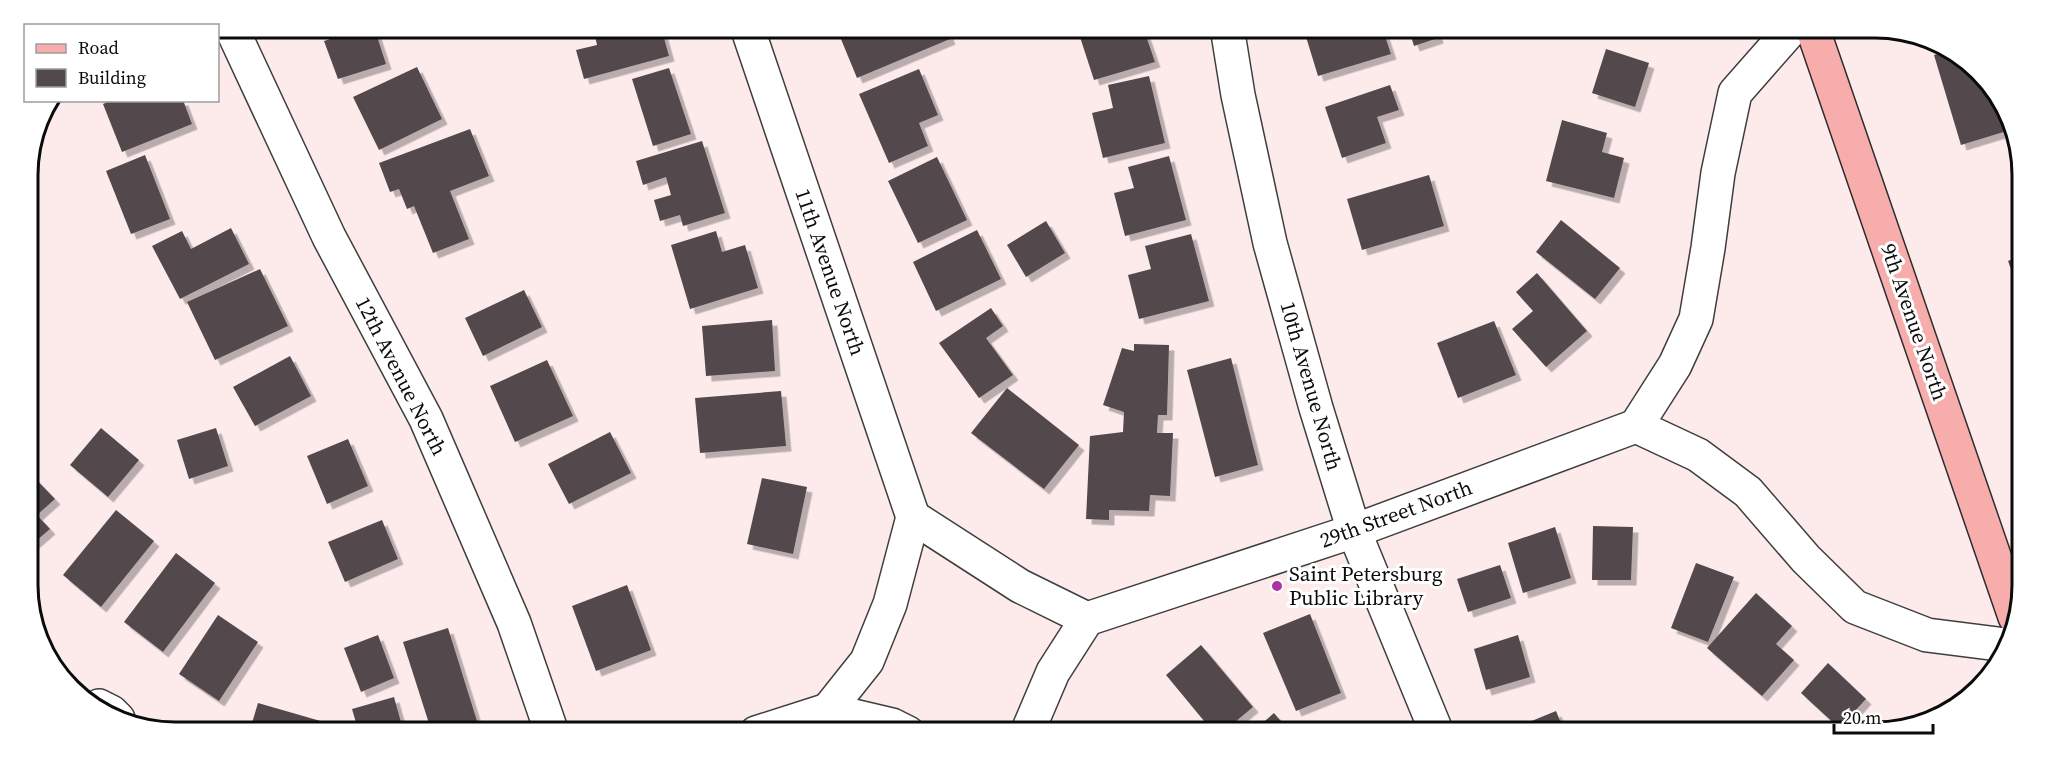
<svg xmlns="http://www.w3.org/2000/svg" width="2050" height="760" viewBox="0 0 2050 760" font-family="'Source Serif 4',serif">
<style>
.building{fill:#52494d;filter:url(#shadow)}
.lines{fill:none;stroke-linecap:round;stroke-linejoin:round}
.street-casing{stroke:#3e3e3e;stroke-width:36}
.secondary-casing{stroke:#2d2d2d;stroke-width:36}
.street{stroke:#fff;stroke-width:33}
.secondary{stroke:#f7adac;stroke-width:33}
.poi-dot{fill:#ac32a3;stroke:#fff;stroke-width:2}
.labels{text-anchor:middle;stroke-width:6;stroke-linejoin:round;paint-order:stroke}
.street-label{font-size:21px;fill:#0b0b0b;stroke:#fff}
.poi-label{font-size:21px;fill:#0b0b0b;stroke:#fff;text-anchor:start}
.rim{fill:none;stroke:#0b0b0b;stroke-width:3}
</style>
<defs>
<filter id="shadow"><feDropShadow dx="5.5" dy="5.5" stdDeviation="0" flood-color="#0004"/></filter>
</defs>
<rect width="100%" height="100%" fill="#fdebec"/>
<!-- building -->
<g class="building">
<path d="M367 27H374L386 64 338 79 324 41Z"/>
<path d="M593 27H661L669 56 584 79 576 50 597 45Z"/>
<path d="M836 27H945L950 39 857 78Z"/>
<path d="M1100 27H1143L1155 62 1094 80 1080 37 1101 30Z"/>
<path d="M1303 27H1401L1384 33 1391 54 1318 76Z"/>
<path d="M1408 27H1435L1438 38 1414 46Z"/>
<path d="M1606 49 1649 63 1635 107 1592 93Z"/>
<path d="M1947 51 1987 78 2010 130 1961 145 1934 55Z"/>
<path d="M417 67 442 119 379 150 353 97Z"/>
<path d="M669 68 691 134 653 146 632 79Z"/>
<path d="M919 69 938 115 919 123 928 146 889 163 859 94Z"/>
<path d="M1149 76 1165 143 1103 158 1092 113 1113 108 1108 85Z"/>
<path d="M1390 85 1399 110 1377 117 1386 143 1342 158 1325 107Z"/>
<path d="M112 100H183L192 124 122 152 103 104Z"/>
<path d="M1562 120 1607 133 1602 152 1624 158 1614 198 1546 181Z"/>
<path d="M470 129 489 176 450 191 469 239 433 253 414 206 407 209 399 189 390 192 379 163Z"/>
<path d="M702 141 725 213 683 226 680 215 660 221 654 200 671 195 666 177 643 185 636 161Z"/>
<path d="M145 155 170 219 131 234 106 171Z"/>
<path d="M1169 156 1186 220 1125 236 1114 193 1134 188 1128 167Z"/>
<path d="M937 157 967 220 918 243 888 181Z"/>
<path d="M1429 175 1444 226 1362 250 1347 199Z"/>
<path d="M1561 220 1620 268 1595 299 1536 252Z"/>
<path d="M1046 221 1065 253 1026 277 1007 245Z"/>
<path d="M231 228 249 264 180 299 152 246 182 231 191 249Z"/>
<path d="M977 230 1001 279 936 311 913 262Z"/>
<path d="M716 231 722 252 745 245 758 288 690 309 671 245Z"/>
<path d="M1191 234 1209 301 1139 319 1128 275 1151 269 1145 246Z"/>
<path d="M2020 256V294L2008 261Z"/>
<path d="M260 269 288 326 215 360 187 302Z"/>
<path d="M1537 273 1587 331 1546 367 1512 329 1533 311 1516 292Z"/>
<path d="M524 290 542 327 483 356 465 318Z"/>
<path d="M991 308 1003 326 986 338 1013 375 979 398 939 343Z"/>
<path d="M772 320 775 371 706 376 702 326Z"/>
<path d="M1494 321 1516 375 1458 398 1437 343Z"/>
<path d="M1134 344 1169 345 1167 415H1158L1157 433H1173L1170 496 1150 495 1149 511 1109 510V520L1086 519 1090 436 1123 432 1124 412 1103 405 1122 348 1134 351Z"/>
<path d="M290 356 311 396 255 426 233 387Z"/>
<path d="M1231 358 1258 465 1215 477 1187 370Z"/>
<path d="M547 360 573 416 515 442 490 386Z"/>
<path d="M1007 388 1079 445 1044 489 971 433Z"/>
<path d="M781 391 786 446 700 453 695 398Z"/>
<path d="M101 428 139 460 108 497 70 465Z"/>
<path d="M216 428 228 466 189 479 177 440Z"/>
<path d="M610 432 631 473 569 504 548 464Z"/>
<path d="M348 439 368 486 327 504 307 456Z"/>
<path d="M29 472 55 499 37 515 50 529 29 547Z"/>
<path d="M762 478 807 487 793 554 747 544Z"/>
<path d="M116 510 154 541 101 607 63 575Z"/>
<path d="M382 520 398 559 345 582 328 542Z"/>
<path d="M1593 526 1633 527 1631 580H1592Z"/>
<path d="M1555 527 1571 578 1523 593 1508 543Z"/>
<path d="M176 553 215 583 163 652 124 622Z"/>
<path d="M1696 563 1734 577 1708 642 1671 628Z"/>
<path d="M1500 565 1511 598 1468 612 1457 579Z"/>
<path d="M627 585 651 650 596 671 572 606Z"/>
<path d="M1756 593 1792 626 1776 644 1794 660 1762 696 1707 648Z"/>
<path d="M1310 614 1341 693 1296 711 1263 633Z"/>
<path d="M218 615 258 642 219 701 179 674Z"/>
<path d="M448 628 477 721 438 733H432L403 642Z"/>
<path d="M378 635 394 678 361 692 344 648Z"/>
<path d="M1518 635 1530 677 1486 690 1474 649Z"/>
<path d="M1201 645 1253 707 1222 733H1214L1166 675Z"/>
<path d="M1828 663 1866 699 1839 728 1801 693Z"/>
<path d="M394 697 404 733H359L352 709Z"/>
<path d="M258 703 324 722 321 733H249Z"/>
<path d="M1556 711 1565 733H1519L1517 727Z"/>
<path d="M1274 713 1291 733H1251Z"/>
<path d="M1111 726 1132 732V733H1109Z"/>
</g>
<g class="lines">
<defs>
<g id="street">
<path d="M231 27 329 237 426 419 514 623 552 733"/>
<path d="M747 27 913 517"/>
<path d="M1227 27 1238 95 1270 243 1316 408 1354 531 1437 733"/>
<path d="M1793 27 1735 93 1718 173 1708 248 1696 319 1675 365 1636 426 1698 455 1748 492 1806 559 1855 607 1927 635 2006 645"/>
<path d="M913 517 1020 586 1087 619"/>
<path d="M99 706 111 712 118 719"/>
<path d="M828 710 867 661 890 604 913 517"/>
<path d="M756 733 828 710 892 725 908 733"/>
<path d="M1027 733 1053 672 1087 619 1354 531 1636 426"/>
</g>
<path id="secondary" d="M1812 27 2015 617"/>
</defs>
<!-- street casing -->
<use href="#street" class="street-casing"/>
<!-- secondary casing -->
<use href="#secondary" class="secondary-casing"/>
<!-- street -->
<use href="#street" class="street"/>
<!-- secondary -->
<use href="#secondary" class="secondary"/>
</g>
<!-- markers -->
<circle class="poi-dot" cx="1277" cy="586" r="6"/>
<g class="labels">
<!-- street labels -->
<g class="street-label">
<text transform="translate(830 272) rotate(71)" y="7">11th Avenue North</text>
<text transform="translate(1914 322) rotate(71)" y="7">9th Avenue North</text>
<text transform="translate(401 376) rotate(63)" y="7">12th Avenue North</text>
<text transform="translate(1311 386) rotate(74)" y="7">10th Avenue North</text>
<text transform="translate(1396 514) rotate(-20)" y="7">29th Street North</text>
</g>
<!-- poi labels -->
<g class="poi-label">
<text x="1289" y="581">Saint Petersburg<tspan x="1289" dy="24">Public Library</tspan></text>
</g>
</g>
<!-- crop -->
<path d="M0 0H2050V760H0ZM175 38H1875A137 137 0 0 1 2012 175V585A137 137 0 0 1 1875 722H175A137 137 0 0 1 38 585V175A137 137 0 0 1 175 38Z" fill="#fff" fill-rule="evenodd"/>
<path class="rim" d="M175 38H1875A137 137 0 0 1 2012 175V585A137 137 0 0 1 1875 722H175A137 137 0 0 1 38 585V175A137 137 0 0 1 175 38Z"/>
<!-- legend -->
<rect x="24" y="24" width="195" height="78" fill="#ffffff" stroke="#9d9d9d" stroke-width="1.5"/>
<rect x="36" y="44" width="30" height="9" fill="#f7adac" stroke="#9d9d9d" stroke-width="1.5"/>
<text x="78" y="54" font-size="18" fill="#0b0b0b">Road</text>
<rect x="36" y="69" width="30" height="18" fill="#52494d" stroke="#9d9d9d" stroke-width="1.5"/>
<text x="78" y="84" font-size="18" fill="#0b0b0b">Building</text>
<!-- scale -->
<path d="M1834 724v9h99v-9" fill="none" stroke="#0b0b0b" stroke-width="3"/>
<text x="1843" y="724" font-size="18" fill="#0b0b0b" stroke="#ffffff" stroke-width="4.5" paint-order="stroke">20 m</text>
</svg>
